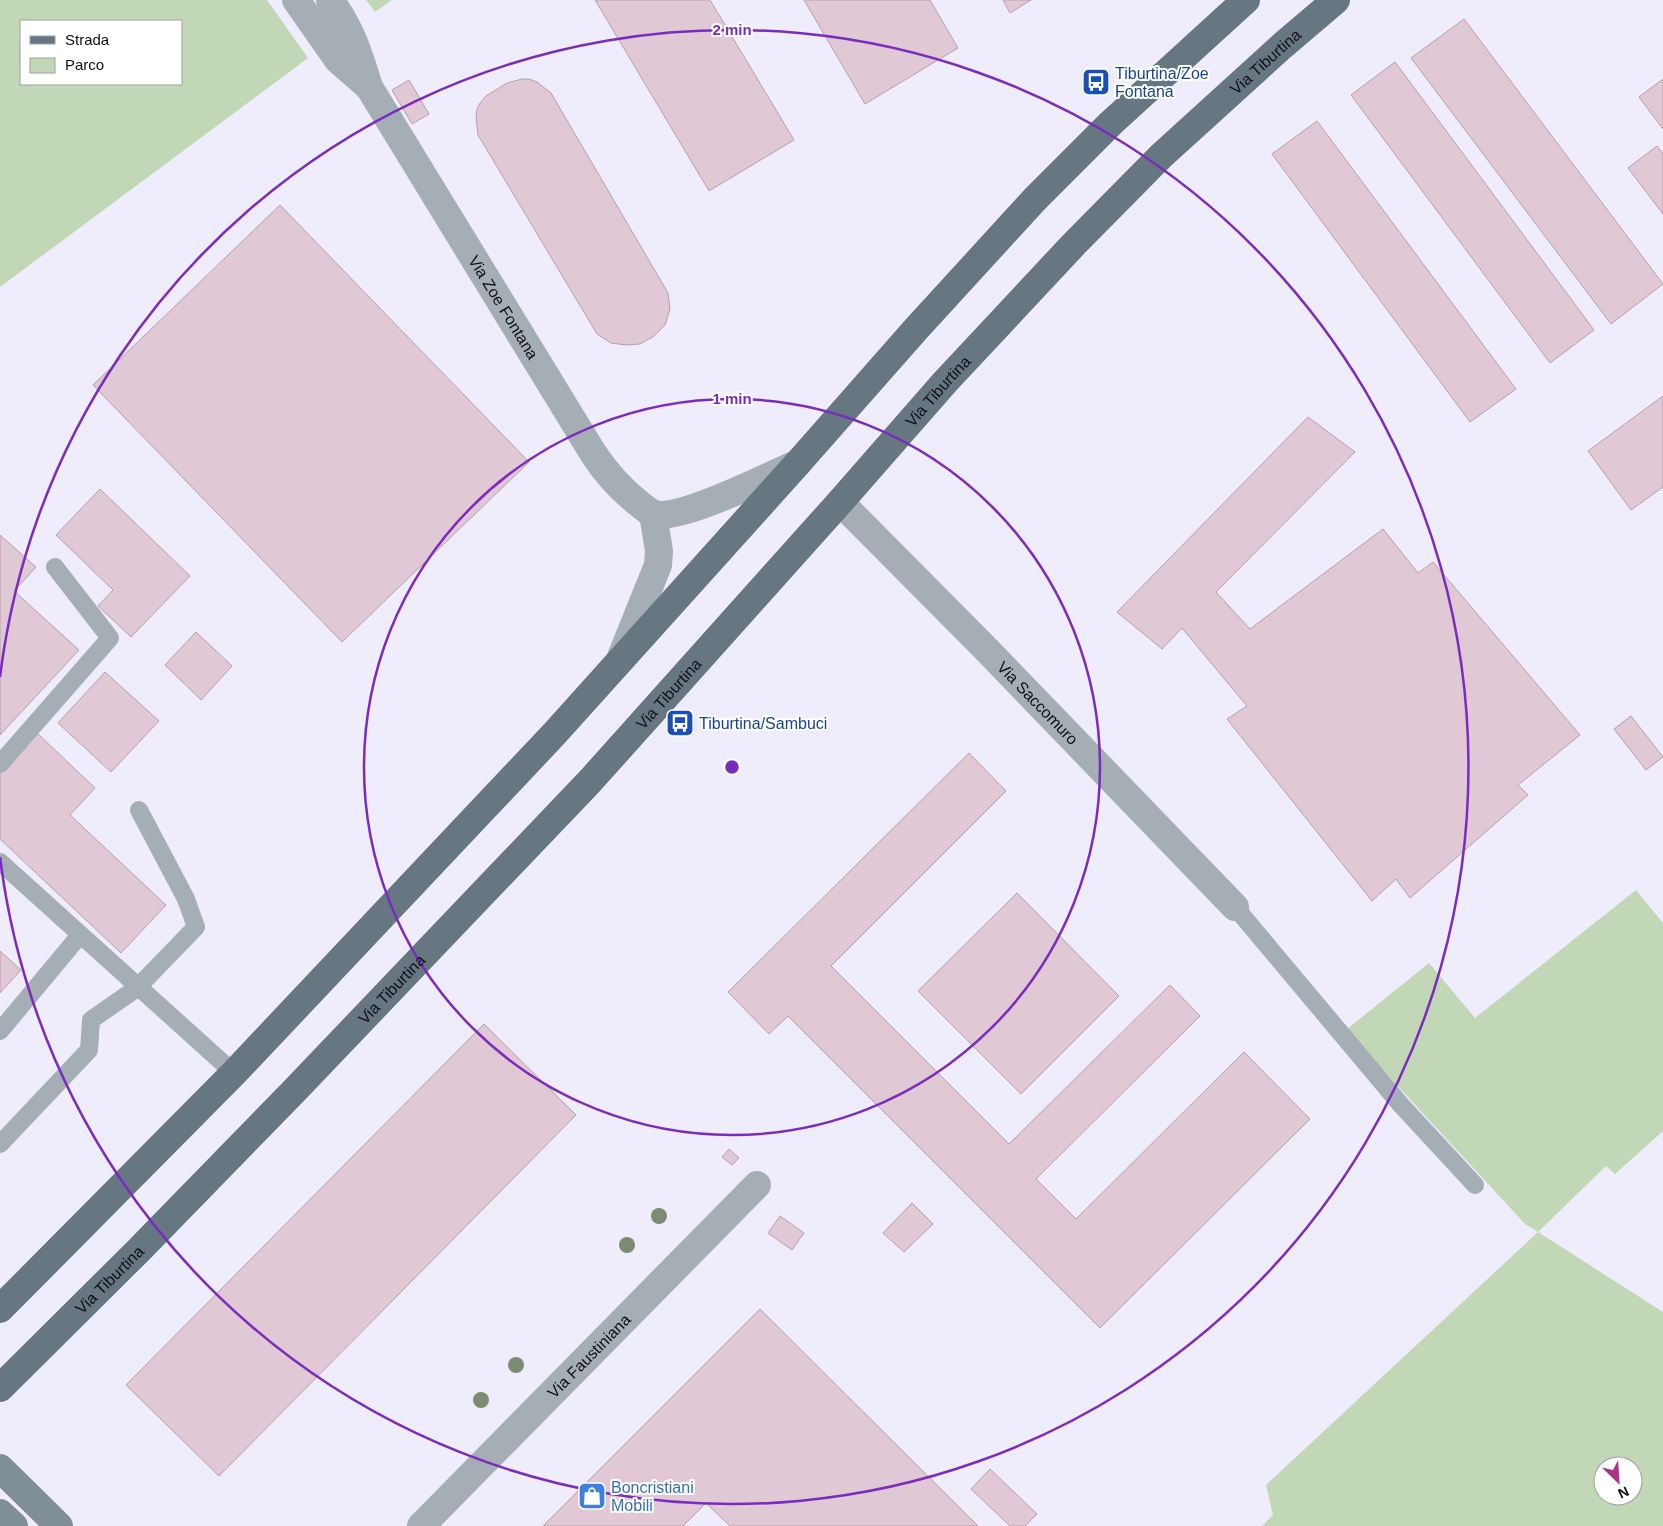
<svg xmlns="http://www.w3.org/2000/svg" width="1663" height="1526" viewBox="0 0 1663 1526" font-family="Arial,sans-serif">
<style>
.green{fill:#c2d7b5;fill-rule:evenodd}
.building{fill:#e0c8d5;stroke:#b69fac}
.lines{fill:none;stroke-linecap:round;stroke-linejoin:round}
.lane{stroke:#a4aeb4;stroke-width:18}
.street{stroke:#a4aeb4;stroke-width:28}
.secondary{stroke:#808e97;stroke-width:28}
.primary{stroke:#667782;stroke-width:28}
.tree{fill:#7c8b71}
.ring{fill:none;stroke:#7b2cbf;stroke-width:2.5}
.labels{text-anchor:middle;stroke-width:4;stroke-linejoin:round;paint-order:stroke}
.street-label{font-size:16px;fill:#100f17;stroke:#fff}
.transit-label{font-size:16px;fill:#164399;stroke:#fff;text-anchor:start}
.shop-label{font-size:16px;fill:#366cbe;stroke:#fff;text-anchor:start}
.centre{fill:#7b2cbf;stroke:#fff;stroke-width:2.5}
.ring-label{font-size:15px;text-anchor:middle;font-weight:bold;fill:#7b2cbf;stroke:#fff;stroke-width:4;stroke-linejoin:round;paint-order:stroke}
</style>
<rect width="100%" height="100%" fill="#efedfc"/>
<!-- green -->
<g class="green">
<path d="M0 0H267L308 58 0 287ZM181 21V84H21V21Z"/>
<path d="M366 0H392L375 12Z"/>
<path d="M1636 890 1663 923V1131L1615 1174 1606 1166 1538 1232 1663 1312V1526H1262L1273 1515 1266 1485 1538 1232 1525 1224 1346 1030 1429 963 1475 1018ZM1603 1466H1633V1496H1603Z"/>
</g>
<!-- building -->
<g class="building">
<path d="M595 0H710L794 140 709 191Z"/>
<path d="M804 0H930L958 48 865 104Z"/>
<path d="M1003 0H1031L1010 13Z"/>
<path d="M1464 19 1663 284 1611 324 1411 58Z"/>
<path d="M1395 62 1594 330 1550 363 1351 95Z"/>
<path d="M522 79H529L537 82 551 93 668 293 670 309 665 325 653 337 640 344 626 345 611 343 597 334 478 135 476 117 477 109 480 103 486 96 507 83Z"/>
<path d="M1663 79V129L1639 97Z"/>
<path d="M409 80 429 114 412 124 392 90Z"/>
<path d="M1317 121 1516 389 1470 422 1272 154Z"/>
<path d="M1657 146 1663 154V214L1628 168Z"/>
<path d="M280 205 529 462 342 642 93 385Z"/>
<path d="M1663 396V487L1631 510 1588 451Z"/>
<path d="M1308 417 1355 452 1216 592 1250 629 1383 529 1418 573 1433 562 1580 735 1518 785 1528 795 1410 898 1396 879 1372 901 1227 719 1247 706 1182 628 1162 649 1117 612Z"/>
<path d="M100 489 190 576 131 637 98 606 113 590 56 535Z"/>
<path d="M0 535 36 567 14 591 79 650 0 735Z"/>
<path d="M196 632 232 666 201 700 165 665Z"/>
<path d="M105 672 159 721 111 772 58 723Z"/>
<path d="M1631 716 1663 757 1646 770 1614 729Z"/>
<path d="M37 733 95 788 70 815 166 905 121 953 0 839V772Z"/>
<path d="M969 753 1006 791 831 966 1009 1144 1170 985 1200 1016 1036 1179 1076 1219 1244 1052 1310 1119 1100 1328 788 1016 769 1034 728 992Z"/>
<path d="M1017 893 1119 996 1021 1094 918 991Z"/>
<path d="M0 951 21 970 0 993Z"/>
<path d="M484 1024 576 1115 219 1476 126 1385Z"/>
<path d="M729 1149 739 1158 732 1165 722 1157Z"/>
<path d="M912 1203 933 1224 904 1252 883 1233Z"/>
<path d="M780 1216 804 1233 792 1250 768 1233Z"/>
<path d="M760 1309 978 1526H730L706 1503 683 1526H543Z"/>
<path d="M990 1469 1037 1514 1025 1526H1010L971 1489Z"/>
</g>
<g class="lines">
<!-- lane -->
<g class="lane">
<path d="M0 764 110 638 55 567"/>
<path d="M0 862 234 1073"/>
<path d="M1235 907 1401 1105 1475 1185"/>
<path d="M0 1031 80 935"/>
<path d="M0 1144 89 1050 91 1020 137 988 196 927 186 899 139 810"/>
</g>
<!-- street -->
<g class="street">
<path d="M296 0 338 60 369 87"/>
<path id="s1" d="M330 0C351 28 359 54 369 87L593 453C606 473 622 491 642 506 646 509 650 513 655 514 681 521 771 475 798 463"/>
<path id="s2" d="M840 502 985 648 1235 907"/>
<path d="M621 657 658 565 659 551 653 514"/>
<path id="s3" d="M421 1526 757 1185"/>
</g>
<!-- secondary -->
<g class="secondary">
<path d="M0 1468 59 1526"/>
<path d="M0 1513 14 1526"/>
</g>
<!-- primary -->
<g class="primary">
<path d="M0 1309 234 1073 555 733 798 463 916 329 1035 199 1111 123 1246 0"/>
<path id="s4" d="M0 1388 139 1250 295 1090 591 780 840 502 945 382 1074 244 1161 156 1282 46 1336 0"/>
</g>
</g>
<!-- trees -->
<g class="tree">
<circle cx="659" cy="1216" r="8"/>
<circle cx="627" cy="1245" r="8"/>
<circle cx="516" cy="1365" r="8"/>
<circle cx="481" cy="1400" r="8"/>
</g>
<!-- distance rings -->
<g class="ring">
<circle cx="732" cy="767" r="368"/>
<path d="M0 677A737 737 0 1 1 0 857"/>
</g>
<!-- icons -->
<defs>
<symbol id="bus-square" viewBox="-11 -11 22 22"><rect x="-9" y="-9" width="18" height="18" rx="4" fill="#1a4fb4" stroke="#fff"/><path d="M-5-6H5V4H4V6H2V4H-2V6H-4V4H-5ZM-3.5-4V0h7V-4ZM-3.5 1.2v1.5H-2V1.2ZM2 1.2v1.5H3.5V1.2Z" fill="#fff"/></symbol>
<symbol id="shop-square" viewBox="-11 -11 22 22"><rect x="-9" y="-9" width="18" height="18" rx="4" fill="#3f7fe0" stroke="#fff"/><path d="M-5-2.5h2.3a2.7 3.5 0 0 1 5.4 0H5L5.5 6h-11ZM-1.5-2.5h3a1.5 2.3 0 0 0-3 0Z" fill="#fff"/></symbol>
</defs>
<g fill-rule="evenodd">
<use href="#bus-square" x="1080" y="66" width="32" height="32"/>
<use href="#bus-square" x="664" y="707" width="32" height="32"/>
<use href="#shop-square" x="576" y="1480" width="32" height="32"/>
</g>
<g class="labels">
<!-- street labels -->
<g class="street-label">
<text dy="6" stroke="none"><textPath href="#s4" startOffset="1834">Via Tiburtina</textPath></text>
<text dy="6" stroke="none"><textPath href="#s1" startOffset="354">Via Zoe Fontana</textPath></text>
<text dy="6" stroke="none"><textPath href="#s4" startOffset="1369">Via Tiburtina</textPath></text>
<text dy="6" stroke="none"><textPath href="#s4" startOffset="964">Via Tiburtina</textPath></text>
<text dy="6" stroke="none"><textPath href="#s2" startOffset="282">Via Saccomuro</textPath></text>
<text dy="6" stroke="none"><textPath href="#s4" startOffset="559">Via Tiburtina</textPath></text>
<text dy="6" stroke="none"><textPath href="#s4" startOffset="154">Via Tiburtina</textPath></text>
<text dy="6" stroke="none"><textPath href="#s3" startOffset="239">Via Faustiniana</textPath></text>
</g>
<!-- transit labels -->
<g class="transit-label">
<text x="1115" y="79">Tiburtina/Zoe<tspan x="1115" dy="18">Fontana</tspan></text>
<text x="699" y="729">Tiburtina/Sambuci</text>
</g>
<!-- shop labels -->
<g class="shop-label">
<text x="611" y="1493">Boncristiani<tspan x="611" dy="18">Mobili</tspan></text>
</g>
</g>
<circle cx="732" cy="767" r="8" class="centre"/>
<g class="ring-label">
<text x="732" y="35">2 min</text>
<text x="732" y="404">1 min</text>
</g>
<!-- legend -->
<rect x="20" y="20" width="162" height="65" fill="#ffffff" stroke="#9f9fa2"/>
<rect x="30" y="36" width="25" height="8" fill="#667782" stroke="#9f9fa2"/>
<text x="65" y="45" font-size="15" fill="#100f17">Strada</text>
<rect x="30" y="58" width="25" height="15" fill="#c2d7b5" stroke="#9f9fa2"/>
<text x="65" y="70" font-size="15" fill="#100f17">Parco</text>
<!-- north arrow -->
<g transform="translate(1618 1481) rotate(155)"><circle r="24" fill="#ffffff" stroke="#9f9fa2"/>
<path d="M0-4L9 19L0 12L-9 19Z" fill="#ad3387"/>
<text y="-8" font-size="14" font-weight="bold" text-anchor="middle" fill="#100f17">N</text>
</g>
</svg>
